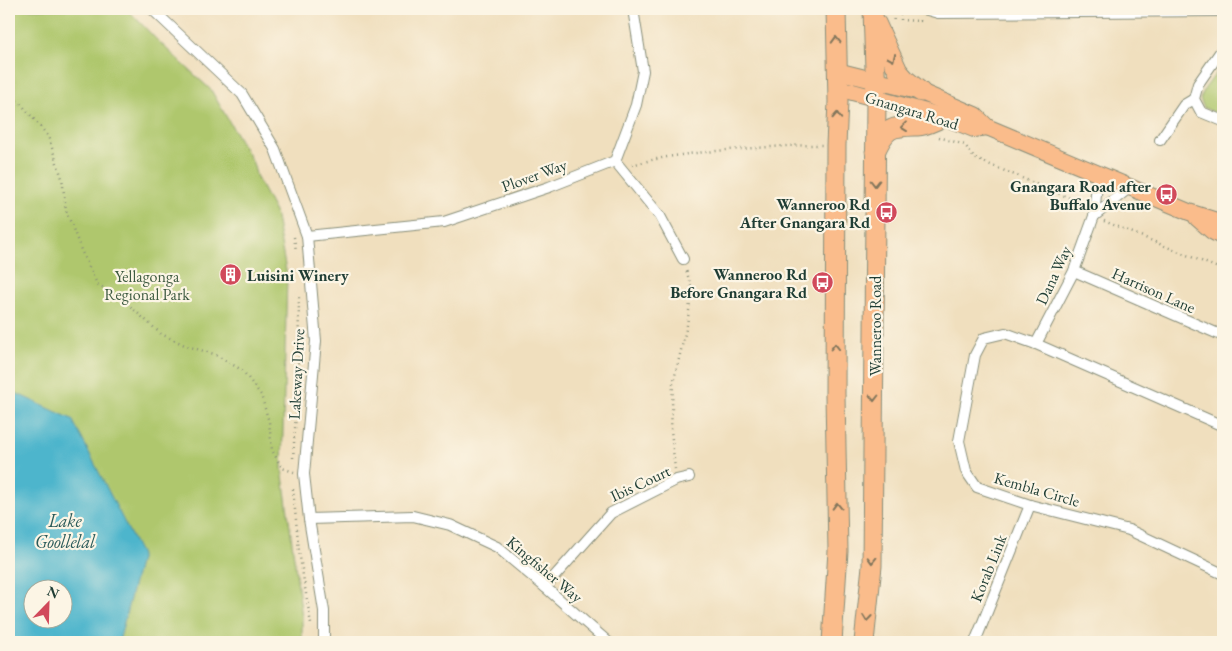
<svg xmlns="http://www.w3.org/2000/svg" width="1232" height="651" viewBox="0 0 1232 651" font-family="'EB Garamond',serif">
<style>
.green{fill:#afc76d;stroke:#678250;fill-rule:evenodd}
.water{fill:#4eb5cc;stroke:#367980;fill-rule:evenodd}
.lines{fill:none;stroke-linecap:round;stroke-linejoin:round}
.street-casing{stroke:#888e79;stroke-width:12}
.primary-casing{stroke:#888e79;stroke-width:18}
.highway-casing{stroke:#888e79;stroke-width:21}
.path{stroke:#888e79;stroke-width:2.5;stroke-dasharray:1 4;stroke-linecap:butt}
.street{stroke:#fff;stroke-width:10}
.primary{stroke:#fabc8b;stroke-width:16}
.highway{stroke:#fabc8b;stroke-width:19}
.oneway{stroke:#82765b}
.labels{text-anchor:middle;stroke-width:4.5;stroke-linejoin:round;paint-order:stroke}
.street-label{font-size:16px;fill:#1f3d34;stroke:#fcf5e5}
.poi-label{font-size:16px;font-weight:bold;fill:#1f3d34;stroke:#fcf5e5;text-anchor:end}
.park-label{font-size:16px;fill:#3c593f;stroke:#fcf5e5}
.water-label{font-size:18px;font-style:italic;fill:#2b5b5a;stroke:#fcf5e5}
</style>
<rect width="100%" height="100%" fill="#fcf5e5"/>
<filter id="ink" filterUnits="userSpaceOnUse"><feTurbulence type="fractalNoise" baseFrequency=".02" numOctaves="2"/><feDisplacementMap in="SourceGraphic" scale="10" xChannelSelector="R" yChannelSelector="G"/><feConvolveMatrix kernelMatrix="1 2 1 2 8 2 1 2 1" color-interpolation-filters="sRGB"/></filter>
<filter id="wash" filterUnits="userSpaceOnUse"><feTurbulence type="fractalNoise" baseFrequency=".0096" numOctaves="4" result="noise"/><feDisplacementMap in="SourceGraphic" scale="20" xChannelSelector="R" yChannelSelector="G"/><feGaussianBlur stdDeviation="1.12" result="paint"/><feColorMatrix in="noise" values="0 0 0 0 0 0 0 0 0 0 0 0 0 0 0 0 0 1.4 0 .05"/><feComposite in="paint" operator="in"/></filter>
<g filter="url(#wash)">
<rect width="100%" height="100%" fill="#f0dfbe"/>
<!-- green -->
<g class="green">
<path d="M9 9H127L157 40 211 90 253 163 257 178 275 212 287 276 282 468 302 617V642H9ZM32 588H62V618H32Z"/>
<path d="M1223 64V116L1204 108 1200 99 1205 88Z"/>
</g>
<!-- water -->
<path class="water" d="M9 390 72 419 141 555 119 642H9ZM32 588H62V618H32Z"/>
</g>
<g filter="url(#ink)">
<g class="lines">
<defs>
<g id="street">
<path d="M152 9 242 94 275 149 307 236 316 341 304 474 309 519 324 611V642"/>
<path d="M924 9 938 13 1223 11"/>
<path d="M1223 48 1198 84 1194 99 1201 112 1223 121"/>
<path d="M1160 140 1184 105 1194 99"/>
<path d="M615 161 660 216 683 259"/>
<path d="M1094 216 1130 187"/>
<path d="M307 236 444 222 549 187 615 161 636 105 643 71 633 9"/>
<path d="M1074 271 1223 336"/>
<path d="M1036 344 1074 271 1094 216 1098 173"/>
<path d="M1223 426 1036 344 1005 333 984 338 975 355 959 441 966 471 977 487 1030 505 1129 530 1223 574"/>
<path d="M309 519 413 516 450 525 497 547 545 587 608 642"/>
<path d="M545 587 611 513 676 480 689 477"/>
<path d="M936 642 939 641 942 642"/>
<path d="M975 642 1030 505"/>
</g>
<g id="primary">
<path d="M837 71 921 92 975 115 987 127 1189 212 1223 223"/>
<path d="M838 88 944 117 974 129 987 127"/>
<path d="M1197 218 1212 231 1223 237"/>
</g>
<g id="highway">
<path d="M876 23 898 71 906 80 921 92"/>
<path d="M875 152C887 126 891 127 918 126 926 126 936 120 944 117"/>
<path d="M832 642 838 551 835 396 836 145 838 102 836 9"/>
<path d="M864 642 872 566 876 99 873 9"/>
</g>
</defs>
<!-- street casing -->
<use href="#street" class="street-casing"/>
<!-- primary casing -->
<use href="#primary" class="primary-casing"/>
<!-- highway casing -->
<use href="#highway" class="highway-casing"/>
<!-- path -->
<g class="path">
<path d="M893 9 894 24"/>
<path d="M901 9V20L920 21V18"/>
<path d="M9 94 22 105 48 136 62 178 66 210 81 250 97 284 121 298 161 334 187 346 214 354 242 370 261 395 269 422 272 450 282 468 294 472"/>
<path d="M939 137 965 145 974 158 1084 204"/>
<path d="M632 165C663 156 694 153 727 150 758 148 790 145 822 145"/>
<path d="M1104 221 1223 270"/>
<path d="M294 237 296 251"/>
<path d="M293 458 298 385 299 294"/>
<path d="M675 469 671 430 673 384 687 325 692 289 686 270"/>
<path d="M293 489 299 551 311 624"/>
</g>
<!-- street -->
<use href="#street" class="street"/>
<!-- primary -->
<use href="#primary" class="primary"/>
<!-- highway -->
<use href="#highway" class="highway"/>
</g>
<!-- one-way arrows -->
<defs><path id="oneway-chevron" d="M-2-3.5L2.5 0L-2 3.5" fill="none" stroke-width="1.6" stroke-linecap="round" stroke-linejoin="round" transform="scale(1.25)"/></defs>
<g class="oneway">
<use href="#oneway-chevron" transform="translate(836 40) rotate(-92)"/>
<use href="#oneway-chevron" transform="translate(892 58) rotate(67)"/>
<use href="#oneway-chevron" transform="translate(837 116) rotate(-87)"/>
<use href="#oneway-chevron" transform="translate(904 127) rotate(173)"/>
<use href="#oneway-chevron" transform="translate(875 183) rotate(90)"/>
<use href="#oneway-chevron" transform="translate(835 347) rotate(-90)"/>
<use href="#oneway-chevron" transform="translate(874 398) rotate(90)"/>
<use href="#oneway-chevron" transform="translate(837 506) rotate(-91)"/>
<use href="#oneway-chevron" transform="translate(872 560) rotate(91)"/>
<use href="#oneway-chevron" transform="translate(867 618) rotate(96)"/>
</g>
</g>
<!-- icons -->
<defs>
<symbol id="bus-disc" viewBox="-11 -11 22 22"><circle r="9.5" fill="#d1495b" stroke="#fcf5e5"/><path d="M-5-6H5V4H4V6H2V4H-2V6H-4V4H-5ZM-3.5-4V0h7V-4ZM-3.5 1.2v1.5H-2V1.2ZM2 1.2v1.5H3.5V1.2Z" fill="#fff"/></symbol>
<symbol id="building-disc" viewBox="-11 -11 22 22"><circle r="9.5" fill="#d1495b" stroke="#fcf5e5"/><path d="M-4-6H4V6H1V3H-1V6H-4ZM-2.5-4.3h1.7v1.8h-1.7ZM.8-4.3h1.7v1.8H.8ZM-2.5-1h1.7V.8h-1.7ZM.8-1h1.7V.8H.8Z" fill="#fff"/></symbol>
</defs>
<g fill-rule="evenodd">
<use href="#bus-disc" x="1154" y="182" width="25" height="25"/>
<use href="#bus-disc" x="874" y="200" width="25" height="25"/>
<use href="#building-disc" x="218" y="262" width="25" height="25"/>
<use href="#bus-disc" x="810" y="270" width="25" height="25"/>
</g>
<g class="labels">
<!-- street labels -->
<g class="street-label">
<text transform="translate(912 110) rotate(17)" y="6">Gnangara Road</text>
<text transform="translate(534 175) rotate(-20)" y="6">Plover Way</text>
<text transform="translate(1053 275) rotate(-65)" y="6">Dana Way</text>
<text transform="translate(1154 290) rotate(24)" y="6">Harrison Lane</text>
<text transform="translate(875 326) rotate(-90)" y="6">Wanneroo Road</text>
<text transform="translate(296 374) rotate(-87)" y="6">Lakeway Drive</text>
<text transform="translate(640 483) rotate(-25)" y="6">Ibis Court</text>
<text transform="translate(1037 489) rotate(16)" y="6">Kembla Circle</text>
<text transform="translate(988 568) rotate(-68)" y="6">Korab Link</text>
<text transform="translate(545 569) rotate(40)" y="6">Kingfisher Way</text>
</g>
<!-- poi labels -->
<g class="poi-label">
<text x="1151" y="192">Gnangara Road after<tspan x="1151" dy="18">Buffalo Avenue</tspan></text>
<text x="870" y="210">Wanneroo Rd<tspan x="870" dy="18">After Gnangara Rd</tspan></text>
<text x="807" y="280">Wanneroo Rd<tspan x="807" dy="18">Before Gnangara Rd</tspan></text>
<text x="247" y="281" text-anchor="start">Luisini Winery</text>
</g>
<!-- park labels -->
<g class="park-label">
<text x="147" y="282">Yellagonga<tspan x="147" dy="18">Regional Park</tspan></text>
</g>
<!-- water labels -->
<g class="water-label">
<text x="65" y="527">Lake<tspan x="65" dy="21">Goollelal</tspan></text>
</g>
</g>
<!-- margin -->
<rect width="1232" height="651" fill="none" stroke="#fcf5e5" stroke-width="30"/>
<!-- north arrow -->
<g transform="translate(48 604) rotate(23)"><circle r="24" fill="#fcf5e5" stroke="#a4ab9e"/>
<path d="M0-4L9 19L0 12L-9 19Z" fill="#d1495b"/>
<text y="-8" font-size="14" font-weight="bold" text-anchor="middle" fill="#1f3d34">N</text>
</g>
</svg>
